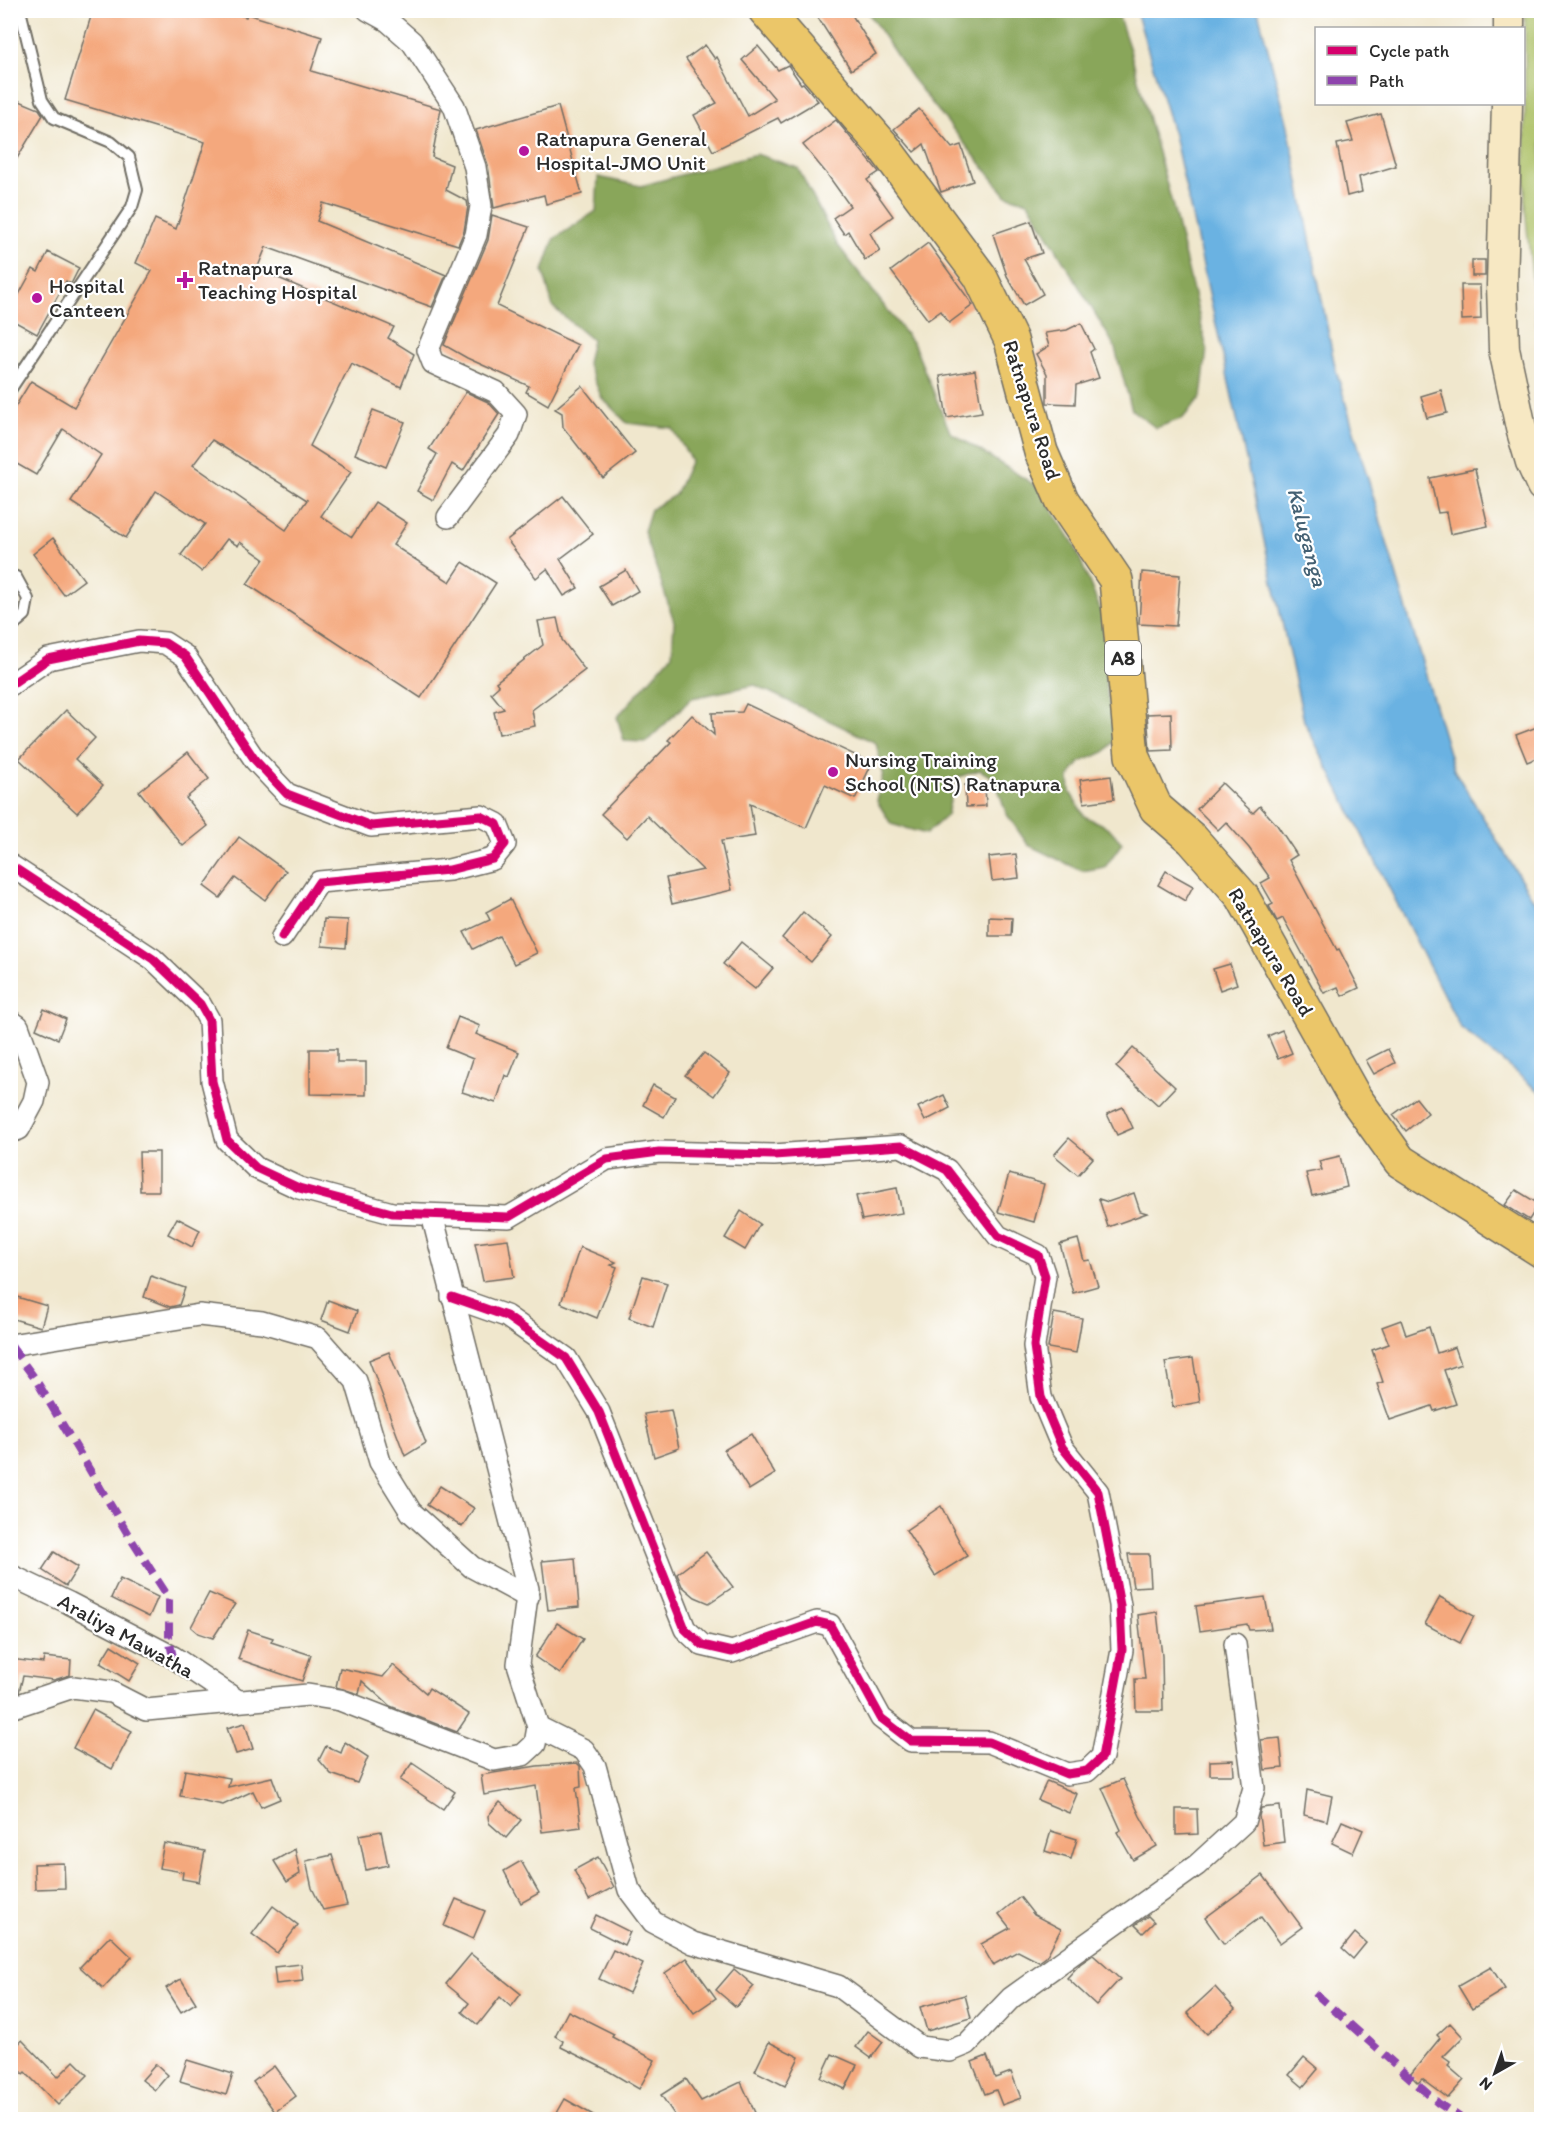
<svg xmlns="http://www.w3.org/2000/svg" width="1552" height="2130" viewBox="0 0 1552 2130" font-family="Itim,sans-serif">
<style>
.green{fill:#acc065;stroke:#6c7648;stroke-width:1.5}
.forest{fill:#89a65a;stroke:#5a6842;stroke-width:1.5}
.water{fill:#6ab2e2;stroke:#4a6e86;stroke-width:1.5}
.building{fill:#f4a87d;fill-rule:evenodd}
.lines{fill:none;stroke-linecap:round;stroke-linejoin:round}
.lane-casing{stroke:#706d64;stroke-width:14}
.street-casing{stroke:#706d64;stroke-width:24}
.secondary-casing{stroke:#706d64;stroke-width:33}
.highway-casing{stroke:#706d64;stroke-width:36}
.lane{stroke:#fff;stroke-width:10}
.street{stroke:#fff;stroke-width:21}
.secondary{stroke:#f7e8c3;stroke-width:30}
.highway{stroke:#ebc669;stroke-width:33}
.quiet{stroke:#8e44ad;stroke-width:8;stroke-dasharray:15 8;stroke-linecap:butt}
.cycleway-casing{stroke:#fff;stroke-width:13}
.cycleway{stroke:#d6006c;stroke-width:9}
.poi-dot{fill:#b5179e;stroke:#fff;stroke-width:2}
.labels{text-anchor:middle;stroke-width:4.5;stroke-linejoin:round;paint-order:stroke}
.shield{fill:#fff;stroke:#6b6b6b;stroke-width:1.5}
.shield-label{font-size:20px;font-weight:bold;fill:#2b2b2b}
.poi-label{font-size:21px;fill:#2b2b2b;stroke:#fff;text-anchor:start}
.street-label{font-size:21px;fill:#2b2b2b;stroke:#fff}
.water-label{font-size:22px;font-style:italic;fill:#446174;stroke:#fff}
</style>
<rect width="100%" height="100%" fill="#fff"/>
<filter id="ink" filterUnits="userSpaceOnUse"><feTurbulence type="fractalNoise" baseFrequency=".0167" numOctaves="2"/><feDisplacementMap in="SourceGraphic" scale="12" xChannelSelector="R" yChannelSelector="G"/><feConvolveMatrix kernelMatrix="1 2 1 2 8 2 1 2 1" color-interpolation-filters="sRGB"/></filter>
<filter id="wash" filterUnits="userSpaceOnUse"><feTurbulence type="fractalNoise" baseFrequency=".008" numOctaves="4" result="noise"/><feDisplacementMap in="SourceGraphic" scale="24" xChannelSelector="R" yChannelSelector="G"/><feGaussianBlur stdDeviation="1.35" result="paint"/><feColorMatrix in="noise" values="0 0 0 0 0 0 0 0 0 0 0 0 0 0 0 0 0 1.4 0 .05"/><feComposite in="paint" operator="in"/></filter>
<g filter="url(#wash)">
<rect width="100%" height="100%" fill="#f0e7cd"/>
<!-- green -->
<path class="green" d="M1525 11H1542L1541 365 1525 208Z"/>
<!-- forest -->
<g class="forest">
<path d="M867 11H1117L1130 50 1173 207 1207 349 1201 397 1183 418 1156 428 1132 410 1114 345 1028 202 1006 195 911 77Z"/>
<path d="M756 154 798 168 837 244 914 345 950 432 1038 487 1074 544 1104 619 1106 690 1117 737 1105 752 1080 762 1069 777 1070 792 1084 816 1109 828 1122 843 1105 867 1082 871 1028 845 1006 813 995 779 980 770 955 778 947 815 926 834 891 824 877 801 883 773 876 743 755 685 692 698 646 742 624 741 617 717 672 655 674 621 644 531 651 509 675 495 691 460 672 428 627 423 602 398 587 363 592 340 553 307 543 271 554 239 596 211 598 177 641 186Z"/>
</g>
<!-- water -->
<path class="water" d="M1136 11H1258L1288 126 1335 367 1454 770 1536 904 1541 909V1093L1460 1027 1304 721 1174 135Z"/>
<g id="blocks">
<!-- building -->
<g class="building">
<path d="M93 10H224L246 17 247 14 322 37 311 71 441 109 432 157 452 165 446 190 467 201 468 206 464 231 458 245 323 203 317 221 446 275 432 307 266 247 257 269 394 327 388 338 414 354 401 387 351 363 310 446 351 472 321 516 352 537 375 502 407 523 393 545 450 582 463 562 496 583 421 698 247 584 264 559 240 542 238 546 227 539 202 572 181 555 205 524 156 491 126 538 71 502 101 455 63 429 36 475 10 460V415L31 381 74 407 152 271 136 263 155 219 176 229 205 142 65 100ZM212 440 307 500 286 530 193 465Z"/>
<path d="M813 10H849L876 54 851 70Z"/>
<path d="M705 45 715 59 717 57 748 116 775 99 742 60 758 46 778 70 788 65 801 84 803 83 818 101 781 123 778 118 713 151 694 115 717 103 686 59Z"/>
<path d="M10 97 39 109 43 115 10 170Z"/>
<path d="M558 106 582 194 546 204 544 195 494 208 488 165 476 130Z"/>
<path d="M919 109 952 148 961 145 973 181 941 192 924 144 914 152 894 129Z"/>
<path d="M1381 114 1396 166 1359 177 1362 192 1347 196 1337 144 1353 141 1347 123Z"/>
<path d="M836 120 879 172 867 180 893 216 870 233 880 251 865 260 848 231 844 234 833 218 850 206 827 174 803 145Z"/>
<path d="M492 215 529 227 497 306 578 345 548 405 526 392 529 386 467 358 444 345 488 240Z"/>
<path d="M1031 221 1042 253 1024 259 1043 294 1024 305 1007 276 993 234Z"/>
<path d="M928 243 973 305 949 323 941 311 928 320 891 271Z"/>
<path d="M48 252 79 268 71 284 66 281 37 334 10 319V311L33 269 38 272Z"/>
<rect x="1472" y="260" width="13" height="16"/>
<path d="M1461 285H1480L1481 319 1462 320Z"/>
<path d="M1081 323 1094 349 1090 352 1099 378 1076 385 1075 404 1047 403V374L1036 354 1049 346 1045 333 1067 330Z"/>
<path d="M975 370 982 412 947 418 940 376Z"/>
<path d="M582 386 635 453 603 478 563 427 562 413 555 409Z"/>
<path d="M1441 390 1447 413 1427 418 1421 396Z"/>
<path d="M466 392 488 402 499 414 463 471 452 464 433 500 417 491 437 454 429 449Z"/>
<path d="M373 410 405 422 386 467 355 454Z"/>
<path d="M1475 469 1488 526 1450 534 1446 512 1438 513 1430 478Z"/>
<path d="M563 496 593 534 560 559 578 588 564 596 547 569 536 578 507 540Z"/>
<path d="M53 538 84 580 64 595 33 554Z"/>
<path d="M626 570 638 591 612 606 599 586Z"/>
<path d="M1142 572 1180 575 1176 626 1139 624Z"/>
<path d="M557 618 562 640 585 670 532 710 535 726 499 734 494 712 504 709 491 693 499 686 496 682 543 645 538 621Z"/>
<path d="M746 704 872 763 855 799 825 785 806 828 750 804 755 836 721 841 732 890 672 904 666 878 703 870 647 816 627 838 601 814 671 742 668 740 692 715 714 735 712 713 742 712Z"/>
<path d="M66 710 95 738 75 759 103 785 77 813 19 759Z"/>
<path d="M1171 713 1172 750 1150 751 1147 714Z"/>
<path d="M1542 725V756L1527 762 1516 735Z"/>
<path d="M188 752 209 779 186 798 208 826 183 846 139 791Z"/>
<path d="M1111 776 1114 799 1084 803 1080 780Z"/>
<path d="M1222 783 1253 813 1260 806 1277 825 1297 855 1289 860 1337 950 1339 949 1359 988 1342 996 1338 987 1324 993 1283 918 1277 921 1269 906 1273 904 1261 883 1270 878 1249 848 1226 822 1218 830 1197 809Z"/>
<path d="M985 784 986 806 966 807 965 785Z"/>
<path d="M239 837 286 871 265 900 235 878 220 898 204 886Z"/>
<path d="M1016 854 1019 878 992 881 989 857Z"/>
<path d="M1166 871 1193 886 1185 901 1158 885Z"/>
<path d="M510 899 537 953 514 964 499 936 473 949 464 932 490 920 486 912Z"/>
<path d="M803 912 832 937 811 962 782 938Z"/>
<path d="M989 917 1012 918 1011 936H989Z"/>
<path d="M324 919 348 920 346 948 322 946Z"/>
<path d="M741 942 773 968 755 989 723 964Z"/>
<path d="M1230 964 1237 984 1220 990 1213 969Z"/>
<path d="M44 1009 66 1019 58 1039 36 1029Z"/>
<path d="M458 1017 480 1026 476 1034 519 1052 509 1077 505 1075 496 1103 462 1092 473 1059 446 1048Z"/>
<path d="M1282 1030 1292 1053 1278 1059 1268 1036Z"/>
<path d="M1133 1048 1175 1087 1158 1105 1116 1067Z"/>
<path d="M310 1049H337V1062H366V1095L310 1094Z"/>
<path d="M1388 1049 1395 1063 1374 1074 1366 1060Z"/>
<path d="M704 1053 730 1073 714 1096 685 1075Z"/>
<path d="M653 1085 675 1097 664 1117 643 1105Z"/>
<path d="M944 1095 950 1108 925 1121 918 1107Z"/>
<path d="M1416 1098 1428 1113 1406 1131 1393 1115Z"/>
<path d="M1123 1107 1133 1128 1117 1135 1107 1114Z"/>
<path d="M1069 1138 1093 1158 1078 1175 1054 1155Z"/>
<path d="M139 1152H159V1191H140Z"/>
<path d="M1340 1156 1347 1187 1312 1196 1306 1173 1322 1170 1319 1161Z"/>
<path d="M1009 1174 1044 1184 1034 1222 998 1212Z"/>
<path d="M897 1188 902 1213 862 1220 856 1196Z"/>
<path d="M1516 1190 1539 1204 1529 1220 1505 1205Z"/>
<path d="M1134 1193 1140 1211 1147 1213 1108 1227 1099 1199 1108 1202Z"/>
<path d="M741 1211 760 1224 745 1250 725 1238Z"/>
<path d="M177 1218 200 1230 192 1247 168 1234Z"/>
<path d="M508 1239 514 1277 483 1281 475 1243Z"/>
<path d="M1078 1239 1084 1261 1090 1260 1098 1286 1073 1293 1060 1244Z"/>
<path d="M580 1247 616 1262 611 1265 617 1267 597 1318 561 1303Z"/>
<path d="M151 1276 185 1288 179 1305 170 1307 144 1297Z"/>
<path d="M643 1276 667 1283 653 1327 629 1318Z"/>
<path d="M17 1297 47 1306 41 1327 10 1318Z"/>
<path d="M328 1300 357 1311 350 1331 321 1320Z"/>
<path d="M1054 1313 1082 1318 1076 1353 1048 1348Z"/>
<path d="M1401 1320 1406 1335 1429 1327 1437 1353 1455 1347 1461 1364 1444 1370 1456 1404 1434 1411 1432 1406 1390 1420 1377 1384 1383 1382 1372 1350 1389 1344 1382 1327Z"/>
<path d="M389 1352 426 1443 405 1456 369 1360Z"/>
<path d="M1193 1358 1200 1402 1173 1407 1165 1362Z"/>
<path d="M671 1410 679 1448 654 1457 644 1414Z"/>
<path d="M751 1434 775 1474 749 1490 724 1450Z"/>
<path d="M440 1486 474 1508 462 1527 427 1505Z"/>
<path d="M941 1506 967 1556 935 1576 906 1530Z"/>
<path d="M54 1552 78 1567 66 1586 42 1570Z"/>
<path d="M706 1552 733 1587 709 1603 695 1597 682 1586 677 1574Z"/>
<path d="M1128 1554H1149L1151 1586 1133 1587Z"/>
<path d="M575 1558 579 1607 548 1610 542 1561Z"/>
<path d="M120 1579 158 1597 149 1617 111 1598Z"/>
<path d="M209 1593 235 1604 213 1638 198 1633 191 1627Z"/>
<path d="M1265 1597 1271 1629 1249 1630 1247 1624 1200 1631 1196 1606Z"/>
<path d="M1440 1597 1474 1616 1460 1643 1425 1624Z"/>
<path d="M1157 1612 1162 1656 1163 1711H1136L1135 1679H1145L1138 1615Z"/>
<path d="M557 1623 583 1639 560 1674 535 1657Z"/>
<path d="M248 1630 273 1638 271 1642 311 1655 302 1681 238 1659Z"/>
<path d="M111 1645 140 1663 129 1681 100 1663Z"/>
<path d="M44 1657 71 1660 70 1675 54 1680 23 1676 19 1692 10 1694V1659L43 1663Z"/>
<path d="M393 1665 426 1693 429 1688 469 1714 457 1732 390 1706 362 1681 359 1694 336 1687 340 1668 383 1677Z"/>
<path d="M93 1710 132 1731 112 1769 73 1748Z"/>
<path d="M245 1723 253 1749 236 1754 227 1728Z"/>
<path d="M1280 1738 1283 1768 1265 1770 1261 1740Z"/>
<path d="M345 1742 368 1757 357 1783 331 1774 319 1760 326 1746 341 1753Z"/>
<path d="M1233 1760 1234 1775H1210V1761Z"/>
<path d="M412 1763 455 1792 443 1809 400 1780Z"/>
<path d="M577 1763 580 1766 581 1787 576 1788 581 1827 542 1832 536 1786 484 1795 481 1775 537 1766Z"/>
<path d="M185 1770 230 1778 228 1787 272 1777 280 1799 261 1807 253 1791 223 1805 180 1796Z"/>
<path d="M1123 1779 1140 1816 1157 1846 1133 1860 1117 1832 1121 1830 1102 1788Z"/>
<path d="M1047 1781 1077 1794 1069 1813 1038 1800Z"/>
<path d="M1307 1790 1332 1796 1327 1821 1304 1815Z"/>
<path d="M500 1802 521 1820 506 1838 489 1823 488 1816Z"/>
<path d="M1280 1806 1284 1842 1263 1845 1259 1816 1261 1808Z"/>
<path d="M1176 1809H1197L1198 1834 1176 1835Z"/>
<path d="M1342 1821 1363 1830 1353 1853 1332 1843Z"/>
<path d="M381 1831 388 1865 366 1870 359 1835Z"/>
<path d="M1051 1831 1077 1839 1071 1859 1045 1851Z"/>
<path d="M164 1843 205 1851 199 1882 182 1879 183 1872 159 1868Z"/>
<path d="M295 1849 300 1874 287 1882 274 1861Z"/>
<path d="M332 1855 347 1905 323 1910 312 1888 306 1861Z"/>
<path d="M598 1857 614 1887 589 1900 574 1870Z"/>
<path d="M521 1861 539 1893 521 1903 504 1871Z"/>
<path d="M64 1863 65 1888 35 1889 34 1864Z"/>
<path d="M1263 1875 1302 1927 1280 1943 1261 1917 1224 1944 1205 1918Z"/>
<path d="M1020 1897 1034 1915 1061 1929 1046 1957 1039 1962 1018 1951 993 1965 981 1944 1010 1928 999 1914Z"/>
<path d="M456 1899 485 1911 473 1939 444 1926Z"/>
<path d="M273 1906 298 1925 277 1953 252 1934Z"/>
<path d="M596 1915 630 1932 624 1945 590 1928Z"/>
<path d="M1148 1916 1154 1922 1143 1933 1135 1925Z"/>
<path d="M1355 1933 1366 1943 1353 1959 1342 1949Z"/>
<path d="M110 1936 132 1957 103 1988 80 1967Z"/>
<path d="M613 1950 643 1964 629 1993 599 1979Z"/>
<path d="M471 1954 521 1994 511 2007 500 1997 478 2025 462 2012 469 2003 446 1984Z"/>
<path d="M1093 1955 1120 1979 1096 2005 1067 1978 1080 1964Z"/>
<path d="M687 1958 716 1998 694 2013 665 1973Z"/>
<path d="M301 1964 303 1981 276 1984 274 1967Z"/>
<path d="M1491 1967 1505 1989 1472 2009 1458 1986Z"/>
<path d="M734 1969 754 1986 736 2007 716 1990Z"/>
<path d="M181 1979 196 2003 181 2012 166 1988Z"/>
<path d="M1215 1987 1235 2009 1207 2034 1187 2013Z"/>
<path d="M965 1995 971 2018 927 2031 920 2007Z"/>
<path d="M568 2011 614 2034 612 2037 655 2060 639 2089 605 2069 561 2047 563 2041 555 2036Z"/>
<path d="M1450 2023 1463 2037 1443 2057 1450 2062 1448 2066 1464 2080 1448 2098 1422 2079 1418 2083 1410 2075 1440 2038 1437 2035Z"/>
<path d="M868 2031 883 2042 871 2058 856 2047Z"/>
<path d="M22 2040 58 2077 74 2061 88 2075 58 2105 25 2072 23 2074 10 2061V2054Z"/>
<path d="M769 2042 799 2057 785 2086 755 2071Z"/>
<path d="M832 2054 857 2065 845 2089 821 2078Z"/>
<path d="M987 2056 995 2078 1011 2072 1021 2098 1002 2105 996 2090 985 2094 972 2062Z"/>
<path d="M1304 2057 1318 2069 1303 2087 1289 2075Z"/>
<path d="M187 2060 233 2074 226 2095 180 2081Z"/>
<path d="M156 2064 168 2075 155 2090 142 2080Z"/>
<path d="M274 2066 296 2096 275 2112 253 2082Z"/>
<path d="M686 2079 701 2101 741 2082 756 2115 747 2120H678L661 2095Z"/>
<path d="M565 2099 602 2120H553Z"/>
</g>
</g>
</g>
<g filter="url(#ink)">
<use href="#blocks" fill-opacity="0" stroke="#706d64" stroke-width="1.5"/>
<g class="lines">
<defs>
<g id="lane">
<path d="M10 390 132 207 137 190 129 157 111 142 54 118 42 100 20 10"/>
<path d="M10 575 16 577 28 599 25 615 10 628"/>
</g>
<g id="street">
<path d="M368 10 388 21 412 42 454 106 475 167 481 206 476 235 428 350 433 363 496 392 516 414 509 435 448 517"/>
<path d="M10 685 48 659 139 641 165 643 185 656 255 760 287 794 371 826 481 816 497 824 505 844 493 859 449 870 319 882 282 937"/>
<path d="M10 865 153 959 200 1004 209 1020 212 1081 227 1140 256 1168 299 1188 392 1213 509 1217 607 1159 659 1152 774 1155 901 1146 947 1170 998 1236 1038 1255 1045 1276 1034 1346 1041 1397 1062 1447 1098 1492 1120 1605 1122 1650 1102 1757 1087 1771 1067 1774 989 1742 911 1741 881 1718 830 1625 817 1622 732 1652 702 1645 685 1629 599 1412 566 1358 506 1316 452 1297"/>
<path d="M10 1021 18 1026 38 1082 34 1101 19 1129 10 1132"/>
<path d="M10 1345 199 1315 262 1322 318 1338 356 1381 380 1462 411 1512 472 1567 528 1597"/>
<path d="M10 1575 69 1603 173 1657 238 1701"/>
<path d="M10 1708 73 1687 111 1692 146 1710 308 1695 340 1700 494 1760 523 1755 535 1744 538 1727 518 1664 528 1589 432 1215"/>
<path d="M538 1727 584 1750 595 1766 629 1890 653 1922 693 1943 838 1986 920 2047 950 2051 967 2044 1011 1998 1197 1865 1244 1822 1254 1788 1235 1644"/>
</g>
<g id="secondary">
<path d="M1509 28V10"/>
<path d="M1507 104 1502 285 1504 349 1521 428 1531 462 1542 486"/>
</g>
<path id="highway" d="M765 10 883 146 980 276 1011 340 1041 452 1062 500 1116 580 1132 756 1156 808 1192 839 1242 896 1355 1098 1400 1161 1542 1251"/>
</defs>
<!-- lane casing -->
<use href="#lane" class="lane-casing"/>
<!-- street casing -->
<use href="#street" class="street-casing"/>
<!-- secondary casing -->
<use href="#secondary" class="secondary-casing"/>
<!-- highway casing -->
<use href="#highway" class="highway-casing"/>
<!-- lane -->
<use href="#lane" class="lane"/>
<!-- street -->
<use href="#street" class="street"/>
<!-- secondary -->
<use href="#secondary" class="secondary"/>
<!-- highway -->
<use href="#highway" class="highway"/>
<!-- quiet -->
<g class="quiet">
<path d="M11 1346 36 1380 129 1536 169 1598V1639L173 1657"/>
<path d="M1315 1993 1438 2103 1464 2120"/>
</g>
<defs>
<g id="cycleway">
<path d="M10 685 48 659 139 641 165 643 185 656 255 760 287 794 371 826 481 816 497 824 505 844 493 859 449 870 319 882 282 937"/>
<path d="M10 865 153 959 200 1004 209 1020 212 1081 227 1140 256 1168 299 1188 392 1213 509 1217 607 1159 659 1152 774 1155 901 1146 947 1170 998 1236 1038 1255 1045 1276 1034 1346 1041 1397 1062 1447 1098 1492 1120 1605 1122 1650 1102 1757 1087 1771 1067 1774 989 1742 911 1741 881 1718 830 1625 817 1622 732 1652 702 1645 685 1629 599 1412 566 1358 506 1316 452 1297"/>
</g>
</defs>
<!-- cycleway casing -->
<use href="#cycleway" class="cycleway-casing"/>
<!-- cycleway -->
<use href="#cycleway" class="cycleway"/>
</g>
</g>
<!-- markers -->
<g class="poi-dot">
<circle cx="524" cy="151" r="6"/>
<path d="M182 271h6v6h6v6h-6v6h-6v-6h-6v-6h6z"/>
<circle cx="37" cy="298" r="6"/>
<circle cx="833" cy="772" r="6"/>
</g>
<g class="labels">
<!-- shield labels -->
<rect class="shield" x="1105" y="641" width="36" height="34" rx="4.5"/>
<g class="shield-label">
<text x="1123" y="665">A8</text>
</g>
<!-- poi labels -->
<g class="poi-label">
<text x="536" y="146">Ratnapura General<tspan x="536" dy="24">Hospital-JMO Unit</tspan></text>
<text x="198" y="275">Ratnapura<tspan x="198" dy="24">Teaching Hospital</tspan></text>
<text x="49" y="293">Hospital<tspan x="49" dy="24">Canteen</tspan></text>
<text x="845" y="767">Nursing Training<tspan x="845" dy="24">School (NTS) Ratnapura</tspan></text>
</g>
<!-- street labels -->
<g class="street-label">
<text transform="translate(1032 410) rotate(72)" y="7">Ratnapura Road</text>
<text transform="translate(1271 952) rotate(59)" y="7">Ratnapura Road</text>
<text transform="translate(126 1636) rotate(29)" y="7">Araliya Mawatha</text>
</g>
<!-- water labels -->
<g class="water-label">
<text transform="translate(1308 537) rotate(75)" y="8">Kaluganga</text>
</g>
</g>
<!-- margin -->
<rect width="1552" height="2130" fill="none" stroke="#fff" stroke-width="36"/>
<!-- legend -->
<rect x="1315" y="27" width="210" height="78" fill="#ffffff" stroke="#aaaaaa" stroke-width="1.5"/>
<rect x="1327" y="46" width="30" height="9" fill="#d6006c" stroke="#aaaaaa" stroke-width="1.5"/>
<text x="1369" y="57" font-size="18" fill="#2b2b2b">Cycle path</text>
<rect x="1327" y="76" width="30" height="9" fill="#8e44ad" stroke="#aaaaaa" stroke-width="1.5"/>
<text x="1369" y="87" font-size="18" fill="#2b2b2b">Path</text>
<!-- north arrow -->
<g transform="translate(1495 2073) rotate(220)" stroke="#ffffff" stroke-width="4.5" paint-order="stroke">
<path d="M0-4.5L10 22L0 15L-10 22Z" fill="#2b2b2b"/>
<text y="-9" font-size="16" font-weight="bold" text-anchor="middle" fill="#2b2b2b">N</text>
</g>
</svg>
